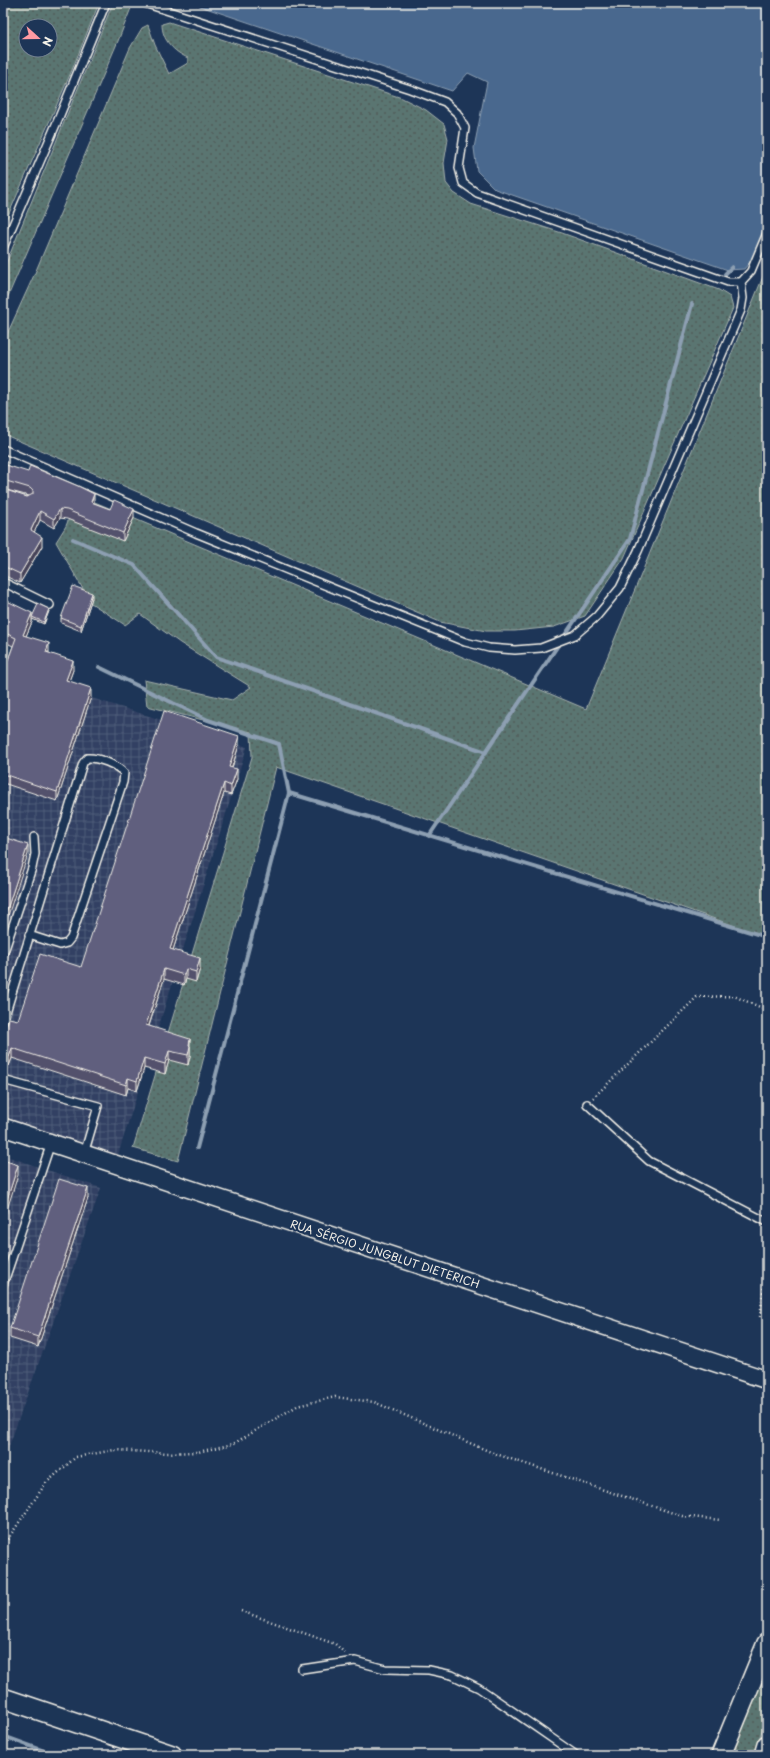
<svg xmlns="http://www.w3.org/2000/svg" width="770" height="1758" viewBox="0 0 770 1758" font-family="'Playpen Sans',sans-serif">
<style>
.industrial{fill:url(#industrial-grid)}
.grass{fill:url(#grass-dots);stroke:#a7b2ac;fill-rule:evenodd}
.water{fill:#48688e;stroke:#8d9fb2}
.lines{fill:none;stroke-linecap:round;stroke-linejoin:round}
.stream{stroke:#8d9fb2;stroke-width:4}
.service-casing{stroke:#f4f1e8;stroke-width:10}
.tertiary-casing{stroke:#f4f1e8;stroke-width:20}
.secondary-casing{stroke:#f4f1e8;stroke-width:22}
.path{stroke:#f4f1e8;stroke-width:2.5;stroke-dasharray:1 3;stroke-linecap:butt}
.service{stroke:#1d3557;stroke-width:7}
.tertiary{stroke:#1d3557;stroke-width:17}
.secondary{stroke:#1d3557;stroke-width:19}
.wall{fill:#53516c;stroke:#f4f1e8}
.shaded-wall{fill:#444258;stroke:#f4f1e8}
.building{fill:#615e7e;stroke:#f4f1e8}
.labels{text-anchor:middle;stroke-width:4;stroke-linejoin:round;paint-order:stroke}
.street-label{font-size:11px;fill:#f4f1e8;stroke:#1d3557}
</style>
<defs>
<pattern id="industrial-grid" width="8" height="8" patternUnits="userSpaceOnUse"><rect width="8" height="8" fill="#314163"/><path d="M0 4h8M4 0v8" fill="none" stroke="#4f5d79"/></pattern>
<pattern id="grass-dots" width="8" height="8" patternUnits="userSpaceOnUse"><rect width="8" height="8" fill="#5a7471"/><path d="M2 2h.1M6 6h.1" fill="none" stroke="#515c59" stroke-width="1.8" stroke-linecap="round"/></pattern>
</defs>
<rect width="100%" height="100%" fill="#1d3557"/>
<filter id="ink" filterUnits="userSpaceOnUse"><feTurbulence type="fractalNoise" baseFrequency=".025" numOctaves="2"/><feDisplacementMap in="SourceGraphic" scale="8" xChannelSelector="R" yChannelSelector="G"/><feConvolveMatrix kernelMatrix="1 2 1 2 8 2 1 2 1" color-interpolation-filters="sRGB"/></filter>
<g filter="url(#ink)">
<!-- industrial -->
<g class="industrial">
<path d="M3 670 247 747 117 1158 3 1119Z"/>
<path d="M3 1155 101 1188 3 1463Z"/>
</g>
<!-- grass -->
<g class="grass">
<path d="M3 3H99L72 70 3 227ZM26 26H50V50H26Z"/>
<path d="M113 3H133L118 41 3 308V271Z"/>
<path d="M169 22 402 98 426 110 444 124 448 139 444 163 446 183 454 193 471 204 562 233 719 290 730 297 733 308 624 558 585 616 554 627 515 631H486L440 622 3 434V343L35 273 130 48 142 28 148 25 155 45 169 74 188 63V58C174 52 162 40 162 24Z"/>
<path d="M767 267V937L276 767 178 1161 133 1148 252 757 251 732 147 706 144 680 232 700 251 687 180 643 140 614 125 625 91 603 56 542 66 526 78 495 586 709Z"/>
<path d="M767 1662V1715L754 1755H730Z"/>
</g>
<!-- water -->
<path class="water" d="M191 3H767V225L754 257 744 269 728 270 495 189 477 171 474 148 487 82 468 73 452 91Z"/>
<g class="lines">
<!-- stream -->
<g class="stream">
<path d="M725 274 732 267"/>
<path d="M73 539 134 565 216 657 486 752"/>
<path d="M99 667 208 720 279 744 289 793"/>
<path d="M429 836 630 539 692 304"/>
<path d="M197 1148 289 793 767 937"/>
<path d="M3 1736 55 1755"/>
</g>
<defs>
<g id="service">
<path d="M144 3 410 89 445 102 457 113 465 128 459 168 463 183 477 193 728 282H741L751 271 767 233"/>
<path d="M3 248 60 115 106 3"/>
<path d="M3 449 196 533 465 642 489 648 515 650 541 648 575 635 597 616 620 588 638 551 741 310 743 298 741 282"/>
<path d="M3 582 50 605"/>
<path d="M3 955 32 868 35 854 34 837"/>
<path d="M3 1022 83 763 87 758C98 757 117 765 124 773L123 782 71 938 67 943 60 945 29 935"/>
<path d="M3 1080 98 1106 84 1154"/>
<path d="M587 1104 649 1161 767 1222"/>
<path d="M3 1285 51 1143"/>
<path d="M302 1669 355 1661 385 1669 429 1670 452 1675 479 1688 576 1755"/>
</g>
<path id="tertiary" d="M3 1127 767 1380"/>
<g id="secondary">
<path d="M3 1698 172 1755"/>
<path d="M721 1755 767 1643"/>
<path d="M764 1755 767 1745"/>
</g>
</defs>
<!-- service casing -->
<use href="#service" class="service-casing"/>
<!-- tertiary casing -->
<use href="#tertiary" class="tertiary-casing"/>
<!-- secondary casing -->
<use href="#secondary" class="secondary-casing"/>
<!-- path -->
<g class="path">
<path d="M593 1098 697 997 734 996 767 1010"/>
<path d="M760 1317 767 1260"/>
<path d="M3 1546 46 1483 76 1457 114 1450 167 1453 198 1452 233 1444 297 1406 335 1397 374 1402 493 1453 682 1516 720 1520"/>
<path d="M241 1611 335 1644 345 1653"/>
</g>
<!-- service -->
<use href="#service" class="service"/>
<!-- tertiary -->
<use href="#tertiary" class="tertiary"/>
<!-- secondary -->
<use href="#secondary" class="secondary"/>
</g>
<!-- wall -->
<g class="wall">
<path d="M3 461 7 465 94 503 134 518 123 541 67 519 60 518 54 528 40 520 34 532 42 546 20 583 3 575V489L27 497 29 496 3 489Z"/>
<path d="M92 598 81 631 61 623V618Z"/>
<path d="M3 599 32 616 49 611 44 624 32 619V622L26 636 73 670 69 681 91 697 57 801 3 783V671H4L13 646 3 641Z"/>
<path d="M239 745 232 768 237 779 231 795 224 793 173 950 200 968 196 982 186 979 184 985 164 979 149 1026 190 1046V1056L188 1065 169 1060 165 1074 144 1068 137 1091 128 1088 126 1095 12 1058 9 1066 3 1064V1038L18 1020 81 967Z"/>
<path d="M88 1198 38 1347 10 1338V1328Z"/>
</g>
<!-- shaded-wall -->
<g class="shaded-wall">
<path d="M94 494V503L91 502Z"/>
<path d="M60 509V518L54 528V519Z"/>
<path d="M134 509V518L123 541V533Z"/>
<path d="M40 511V520L31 539V530Z"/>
<path d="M42 537V546L20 583V574Z"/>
<path d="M92 593V598L81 631V626Z"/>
<path d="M49 609V611L44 624V622Z"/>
<path d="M32 613V622L23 643V635Z"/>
<path d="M49 643V652H46Z"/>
<path d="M73 661V670L66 689V680Z"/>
<path d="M91 688V697L57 801V792Z"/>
<path d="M239 736V745L229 776V767Z"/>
<path d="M237 769V779L231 795V786Z"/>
<path d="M224 783V793L170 959V949Z"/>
<path d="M28 845V854L3 931V922Z"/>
<path d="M200 958V968L196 982V972Z"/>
<path d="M164 969V979L146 1034V1025Z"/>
<path d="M186 969V979L184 985V975Z"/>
<path d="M190 1039V1056L188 1065V1055Z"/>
<path d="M12 1048V1058L9 1066V1057Z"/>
<path d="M169 1051V1060L165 1074V1064Z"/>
<path d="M144 1058V1068L137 1091V1081Z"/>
<path d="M128 1078V1088L126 1095V1085Z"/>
<path d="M18 1165V1175L3 1222V1212Z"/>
<path d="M88 1188V1198L38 1347V1337Z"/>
</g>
<!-- building -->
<g class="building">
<path d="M3 461 7 462 6 465 28 472 30 466 78 486 94 494 91 502 110 509 114 500 134 509 123 533 67 510 60 509 54 519 40 511 31 530 42 537 20 574 3 566V489L27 497 33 494V491L30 488 3 480Z"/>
<path d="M73 586 92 593 81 626 61 618Z"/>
<path d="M3 599 32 613 23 635 49 643 46 652 73 661 66 680 91 688 57 792 3 774V671H4L16 638 3 632Z"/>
<path d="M38 604 49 609 44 622 32 617Z"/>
<path d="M164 711 239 736 229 767 237 769 231 786 224 783 170 949 200 958 196 972 186 969 184 975 164 969 146 1025 190 1039 189 1045 190 1046 188 1055 169 1051 165 1064 144 1058 137 1081 128 1078 126 1085 12 1048 9 1057 3 1055V1038L9 1018 18 1020 40 954 81 967Z"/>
<path d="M3 837 28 845 3 922Z"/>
<path d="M3 1160 18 1165 3 1212Z"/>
<path d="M59 1179 88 1188 38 1337 10 1328Z"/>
</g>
</g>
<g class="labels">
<!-- street labels -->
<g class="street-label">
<text transform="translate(385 1254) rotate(18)" y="4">RUA SÉRGIO JUNGBLUT DIETERICH</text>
</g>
</g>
<!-- margin -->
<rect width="770" height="1758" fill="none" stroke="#1d3557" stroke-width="16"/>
<rect x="8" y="8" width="754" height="1742" fill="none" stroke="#f4f1e8" stroke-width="1.5" filter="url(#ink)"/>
<!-- north arrow -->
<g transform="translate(38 38) rotate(111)"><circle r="19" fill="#1d3557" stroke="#738091"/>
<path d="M0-3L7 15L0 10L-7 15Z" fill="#ff9aa2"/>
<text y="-6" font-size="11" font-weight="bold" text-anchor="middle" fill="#f4f1e8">N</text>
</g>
</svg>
